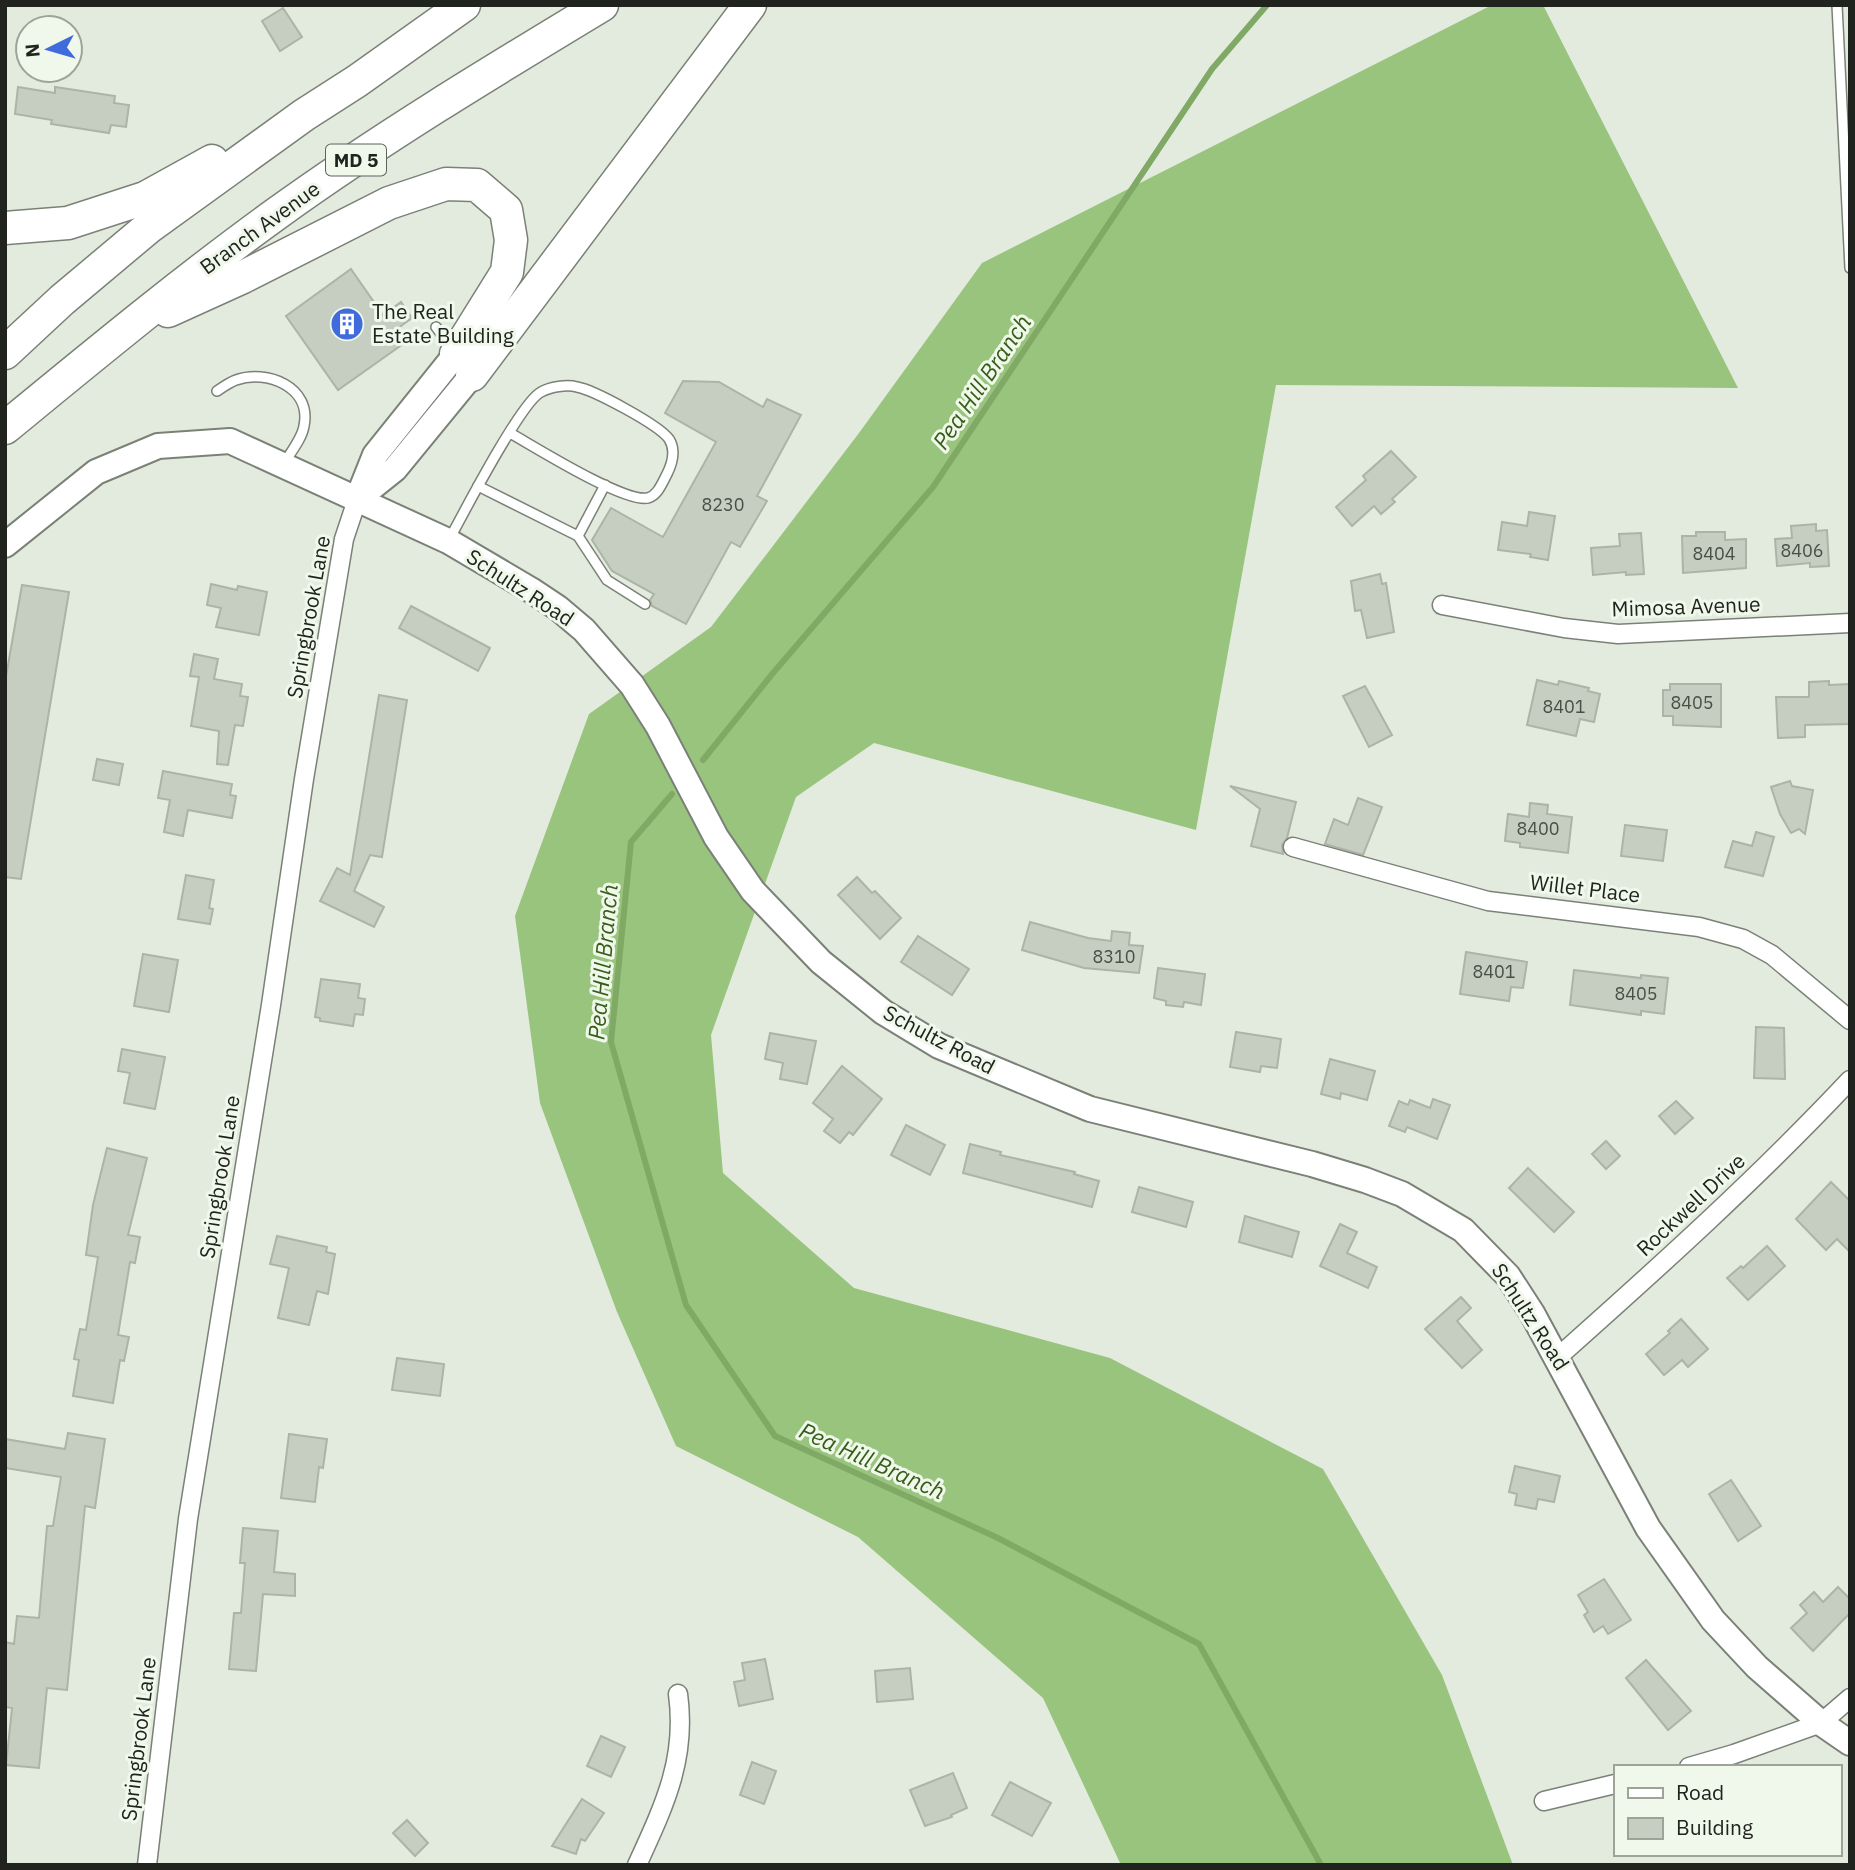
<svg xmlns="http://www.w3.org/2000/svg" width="1855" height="1870" viewBox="0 0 1855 1870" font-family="'IBM Plex Sans',sans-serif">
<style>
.forest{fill:#99c47e}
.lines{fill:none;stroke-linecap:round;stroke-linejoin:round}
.stream{stroke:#7fa964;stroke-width:6}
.building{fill:#c6cec1;stroke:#acb4a7;stroke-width:2}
.lane-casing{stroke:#7a8176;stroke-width:12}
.street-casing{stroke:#7a8176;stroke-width:21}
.secondary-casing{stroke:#7a8176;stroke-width:28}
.highway-casing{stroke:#7a8176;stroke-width:35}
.lane{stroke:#fff;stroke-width:9}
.street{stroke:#fff;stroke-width:18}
.secondary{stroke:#fff;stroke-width:24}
.highway{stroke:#fff;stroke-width:32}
.labels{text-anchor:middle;stroke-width:6;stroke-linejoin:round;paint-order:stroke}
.number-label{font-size:18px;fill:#4a4e47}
.shield{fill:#f0f8eb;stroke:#5e635c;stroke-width:2}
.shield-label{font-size:19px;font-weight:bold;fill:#20231e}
.street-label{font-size:21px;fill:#20231e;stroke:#f0f8eb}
.poi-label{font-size:21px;fill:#20231e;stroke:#f0f8eb;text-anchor:start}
.water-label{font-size:23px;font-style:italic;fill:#375e18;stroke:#f0f8eb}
</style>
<rect width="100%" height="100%" fill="#e3ebde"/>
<!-- forest -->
<path class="forest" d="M1492 5H1543L1738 388 1276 385 1196 830 874 743 796 797 711 1035 723 1173 854 1288 1110 1358 1323 1469 1442 1675 1513 1865H1121L1043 1698 858 1537 676 1446 617 1312 540 1103 515 916 589 714 711 627 859 433 982 263Z"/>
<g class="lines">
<!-- stream -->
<g class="stream">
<path d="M703 760 773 673 933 487 1212 69 1267 5"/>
<path d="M672 794 631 842 611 1042 686 1305 775 1436 998 1538 1199 1644 1321 1865"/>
</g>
</g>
<!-- building -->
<g class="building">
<path d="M283 8 302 37 280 51 262 21Z"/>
<path d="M18 87 55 93V87L115 96 114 103 129 105 126 127 111 125 109 133 51 124 52 120 15 114Z"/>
<path d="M351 269 383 315 401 302 412 318 394 331 403 344 338 390 286 316Z"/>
<path d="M683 381 719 382 763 407 767 399 801 415 757 496 767 501 740 547 731 542 686 624 652 606 650 600 654 594 612 571 592 540 611 508 663 537 716 442 665 413Z"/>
<path d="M1391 451 1416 477 1392 499 1395 502 1381 514 1374 506 1352 526 1336 507 1366 480 1363 476Z"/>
<path d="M1529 512 1555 516 1548 560 1530 557 1531 554 1498 550 1502 522 1527 526Z"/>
<path d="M1816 524V531L1827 530 1829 566 1810 567V563L1777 566 1775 539 1792 538 1791 526Z"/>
<path d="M1696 532H1725V540L1746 539V568L1683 573 1682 536H1696Z"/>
<path d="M1641 533 1644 574 1626 575V572L1593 575 1591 548 1620 546 1619 534Z"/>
<path d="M1380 574 1382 584 1386 583 1394 632 1367 638 1361 610 1355 611 1351 581Z"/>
<path d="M211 584 237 590 238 586 267 592 259 635 216 627 221 608 207 605Z"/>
<path d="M22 585 69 592 21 879 5 877V682Z"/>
<path d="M411 606 490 648 478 671 399 628Z"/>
<path d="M194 654 218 659 214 679 242 684 240 696 248 697 243 726 235 725 228 765 217 764 219 731 191 726 199 677 190 676Z"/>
<path d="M1537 680 1558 685 1559 681 1589 688 1588 691 1600 694 1594 722 1580 719 1576 736 1527 725Z"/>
<path d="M1829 681V685L1850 684V724L1805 725V737L1778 738 1776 697H1809V682Z"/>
<path d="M1670 684H1721V727L1673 725V716H1663V690H1670Z"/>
<path d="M1365 686 1392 735 1369 747 1343 696Z"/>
<path d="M379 695 407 700 382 857 370 855 354 891 384 907 374 927 320 901 337 868 350 875Z"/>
<path d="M97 759 123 764 119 785 93 780Z"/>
<path d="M163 771 232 784 230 795 236 796 232 818 188 810 183 836 164 832 170 800 158 798Z"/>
<path d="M1790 781 1792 786 1813 790 1805 834 1799 829 1791 833 1780 814 1771 787Z"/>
<path d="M1230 786 1296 802 1287 838 1282 845 1283 854 1251 846 1260 809Z"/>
<path d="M1358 798 1382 807 1363 855 1325 844 1334 819 1348 825Z"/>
<path d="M1530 803 1548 805 1547 814 1572 817 1568 853 1520 847V843L1505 841 1508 814 1529 817Z"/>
<path d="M1625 825 1667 830 1663 861 1621 856Z"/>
<path d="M1756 832 1774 837 1763 876 1725 867 1733 841 1752 846Z"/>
<path d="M186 875 214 880 209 908 213 909 210 924 178 919Z"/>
<path d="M857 877 872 893 875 891 901 918 880 939 838 895Z"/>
<path d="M1030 922 1088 938 1111 941 1112 931 1130 933 1129 945 1143 946 1139 973 1084 968 1022 950Z"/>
<path d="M918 936 969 969 952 995 901 962Z"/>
<path d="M1466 952 1527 962 1523 988 1511 987 1509 1001 1460 994Z"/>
<path d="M143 954 178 960 169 1012 134 1006Z"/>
<path d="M1158 968 1205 974 1201 1005 1184 1002 1183 1007 1166 1005V1001L1154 998Z"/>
<path d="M1574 970 1641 978V975L1668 978 1664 1014 1641 1011V1015L1570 1005Z"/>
<path d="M321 979 360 984 358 998 365 999 363 1015 355 1014 353 1026 320 1021V1018L315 1017Z"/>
<path d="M1756 1027 1784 1028 1785 1079 1754 1078Z"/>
<path d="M1236 1032 1281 1039 1277 1068 1261 1066 1260 1072 1230 1067Z"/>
<path d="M770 1033 816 1041 807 1084 780 1079 783 1063 765 1059Z"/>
<path d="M122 1049 165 1057 155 1109 124 1103 130 1073 118 1071Z"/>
<path d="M1330 1059 1375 1071 1367 1100 1341 1093 1340 1099 1321 1094Z"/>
<path d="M842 1066 882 1099 853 1135 849 1132 840 1143 824 1131 833 1119 813 1103Z"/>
<path d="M1433 1099 1450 1105 1437 1139 1407 1127 1405 1132 1389 1126 1399 1101 1408 1105 1410 1100 1430 1108Z"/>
<path d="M1676 1101 1693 1118 1675 1134 1659 1116Z"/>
<path d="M906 1125 945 1145 930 1175 891 1155Z"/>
<path d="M1606 1141 1620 1156 1606 1169 1592 1154Z"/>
<path d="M970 1144 1001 1152 1000 1155 1075 1172 1074 1174 1099 1181 1092 1207 963 1173Z"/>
<path d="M107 1148 147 1158 128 1235 140 1237 135 1263 130 1262 118 1335 129 1337 124 1361 120 1360 113 1403 73 1396 79 1360 74 1359 80 1329 86 1330 98 1257 86 1255 93 1205Z"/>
<path d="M1528 1168 1574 1212 1554 1232 1509 1188Z"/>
<path d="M1831 1182 1850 1201V1252L1837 1239 1826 1250 1796 1219Z"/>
<path d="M1139 1187 1193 1202 1186 1227 1132 1212Z"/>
<path d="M1245 1216 1299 1232 1292 1257 1239 1242Z"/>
<path d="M1340 1224 1357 1232 1347 1253 1377 1267 1368 1288 1320 1266Z"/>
<path d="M277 1236 327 1247 326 1252 335 1254 328 1294 317 1291 309 1325 278 1318 289 1268 270 1264Z"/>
<path d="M1767 1246 1785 1266 1748 1300 1727 1278 1741 1266 1743 1268Z"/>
<path d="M1461 1297 1471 1308 1457 1321 1482 1350 1462 1368 1425 1329Z"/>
<path d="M1681 1319 1708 1349 1688 1367 1682 1360 1664 1375 1646 1354 1670 1333 1668 1331Z"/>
<path d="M397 1358 444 1364 440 1396 392 1390Z"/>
<path d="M68 1433 105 1439 95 1508 85 1506 67 1690 47 1688 39 1768 6 1765 12 1708 5 1707V1642L14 1644 17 1616 39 1618 47 1526H53L61 1477 5 1468V1439L65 1449Z"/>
<path d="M289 1434 327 1439 323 1468 319 1467 315 1502 281 1498Z"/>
<path d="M1515 1466 1560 1476 1554 1502 1538 1499 1536 1509 1515 1505 1517 1494 1509 1492Z"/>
<path d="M1731 1480 1761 1526 1738 1541 1709 1494Z"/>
<path d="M243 1528 278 1531 274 1572 295 1574V1596L263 1594 256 1671 229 1669 234 1613H241L245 1563H240Z"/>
<path d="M1604 1579 1631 1620 1608 1634 1603 1626 1594 1632 1584 1615 1588 1612 1578 1595Z"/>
<path d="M1838 1587 1850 1599V1613L1813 1651 1791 1628 1807 1613 1800 1605 1814 1592 1823 1602Z"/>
<path d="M765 1659 773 1699 739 1706 734 1682 745 1680 742 1663Z"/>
<path d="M1646 1660 1691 1711 1668 1730 1626 1678Z"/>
<path d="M910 1668 913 1699 877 1702 875 1671Z"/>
<path d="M601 1736 625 1747 611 1777 587 1766Z"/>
<path d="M752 1762 776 1771 764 1804 740 1795Z"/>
<path d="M953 1773 967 1808 951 1815 952 1817 925 1826 910 1790Z"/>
<path d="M1010 1782 1051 1803 1032 1836 992 1815Z"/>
<path d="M582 1799 604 1813 585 1841 581 1839 576 1854 552 1846Z"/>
<path d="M407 1820 428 1843 415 1856 393 1833Z"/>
</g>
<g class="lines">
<defs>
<g id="lane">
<path d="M1837 5 1850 268"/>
<path d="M436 327 452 348"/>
<path d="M217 391C223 387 230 382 236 380 267 369 312 387 304 426 302 439 290 453 283 465"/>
<path d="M478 486 578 536 605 485"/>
<path d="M578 536 607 580 645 604"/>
<path d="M449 540C463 514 521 402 541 392 550 387 567 384 577 387 594 390 659 425 669 439 676 450 672 464 667 474 662 483 658 495 648 498 624 503 535 447 510 433"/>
</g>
<g id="street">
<path d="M1442 605 1564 628 1618 634 1850 623"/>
<path d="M1293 847 1488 901 1699 927 1743 939 1772 955 1850 1020"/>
<path d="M1558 1357C1658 1268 1758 1178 1850 1080"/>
<path d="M1689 1767 1734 1754 1821 1723 1850 1698"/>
<path d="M1544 1801 1615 1784"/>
<path d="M147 1865 188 1519 271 1005 304 779 344 539 357 500"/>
<path d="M637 1865C664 1806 687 1759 678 1694"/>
</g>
<g id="secondary">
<path d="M360 497 395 469 472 375"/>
<path d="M357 500 375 455 456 354"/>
<path d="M5 545 96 472 158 446 230 441 448 541 531 590 558 608 584 630 632 685 658 726 716 837 753 891 821 962 883 1012 939 1046 1090 1109 1312 1164 1365 1180 1402 1194 1463 1230 1508 1276 1532 1313 1648 1528 1713 1620 1757 1667 1821 1723 1850 1743"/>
</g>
<g id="highway">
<path d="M5 228 68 223 145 198 212 161"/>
<path d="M168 311 243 277 389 203 446 184 477 185 506 210 511 240 507 272 456 354"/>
<path d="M5 353 62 300 149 227 304 115 357 81 464 5"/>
<path d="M472 375 750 5"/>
<path d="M5 428C94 355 182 282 276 214 380 139 491 72 602 5"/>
</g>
</defs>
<!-- lane casing -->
<use href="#lane" class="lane-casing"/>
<!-- street casing -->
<use href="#street" class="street-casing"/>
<!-- secondary casing -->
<use href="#secondary" class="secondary-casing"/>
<!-- highway casing -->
<use href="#highway" class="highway-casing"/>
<!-- lane -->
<use href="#lane" class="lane"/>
<!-- street -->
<use href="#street" class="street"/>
<!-- secondary -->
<use href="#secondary" class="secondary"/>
<!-- highway -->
<use href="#highway" class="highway"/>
</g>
<!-- icons -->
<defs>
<symbol id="building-disc" viewBox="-11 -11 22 22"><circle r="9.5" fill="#3f6bdc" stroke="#f0f8eb"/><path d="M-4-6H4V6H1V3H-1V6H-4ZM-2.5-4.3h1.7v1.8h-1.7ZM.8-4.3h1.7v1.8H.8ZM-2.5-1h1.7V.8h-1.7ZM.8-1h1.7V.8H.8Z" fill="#fff"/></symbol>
</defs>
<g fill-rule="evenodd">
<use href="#building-disc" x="328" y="305" width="38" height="38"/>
</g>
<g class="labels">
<!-- number labels -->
<g class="number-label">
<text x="723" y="511">8230</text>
<text x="1802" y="557">8406</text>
<text x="1714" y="560">8404</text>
<text x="1692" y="709">8405</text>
<text x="1564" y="713">8401</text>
<text x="1538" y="835">8400</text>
<text x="1114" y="963">8310</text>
<text x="1494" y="978">8401</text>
<text x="1636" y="1000">8405</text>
</g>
<!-- shield labels -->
<rect class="shield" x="326" y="144.5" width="60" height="31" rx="5"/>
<g class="shield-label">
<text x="356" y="167">MD 5</text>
</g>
<!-- street labels -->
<g class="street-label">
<text transform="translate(260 228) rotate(-36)" y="7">Branch Avenue</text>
<text transform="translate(520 588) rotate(33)" y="7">Schultz Road</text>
<text transform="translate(1686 607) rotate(-2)" y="7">Mimosa Avenue</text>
<text transform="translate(309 617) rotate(-80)" y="7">Springbrook Lane</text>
<text transform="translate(1585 889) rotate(7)" y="7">Willet Place</text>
<text transform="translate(939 1040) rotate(28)" y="7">Schultz Road</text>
<text transform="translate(220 1177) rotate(-81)" y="7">Springbrook Lane</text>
<text transform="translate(1691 1205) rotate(-43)" y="7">Rockwell Drive</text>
<text transform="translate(1530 1317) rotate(57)" y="7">Schultz Road</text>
<text transform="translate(139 1739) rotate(-83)" y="7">Springbrook Lane</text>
</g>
<!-- poi labels -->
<g class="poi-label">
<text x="372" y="319">The Real<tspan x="372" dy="24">Estate Building</tspan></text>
</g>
<!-- water labels -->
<g class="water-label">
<text transform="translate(982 382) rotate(-56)" y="8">Pea Hill Branch</text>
<text transform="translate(603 962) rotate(-85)" y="8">Pea Hill Branch</text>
<text transform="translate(872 1461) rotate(24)" y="8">Pea Hill Branch</text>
</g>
</g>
<!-- border -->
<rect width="1855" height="1870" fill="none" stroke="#20231e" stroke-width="14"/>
<!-- legend -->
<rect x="1614" y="1765" width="228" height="91" fill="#f0f8eb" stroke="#9da399" stroke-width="2"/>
<rect x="1628" y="1788" width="35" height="10" fill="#ffffff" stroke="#9da399" stroke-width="2"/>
<text x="1676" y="1800" font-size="21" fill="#20231e">Road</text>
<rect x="1628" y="1818" width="35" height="21" fill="#c6cec1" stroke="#9da399" stroke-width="2"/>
<text x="1676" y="1835" font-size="21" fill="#20231e">Building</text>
<!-- north arrow -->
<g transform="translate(49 49) rotate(265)"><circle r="33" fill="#f0f8eb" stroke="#9da399" stroke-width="2"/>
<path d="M0-5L12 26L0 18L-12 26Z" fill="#3f6bdc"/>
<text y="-10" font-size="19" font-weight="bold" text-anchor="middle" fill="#20231e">N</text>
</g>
</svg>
